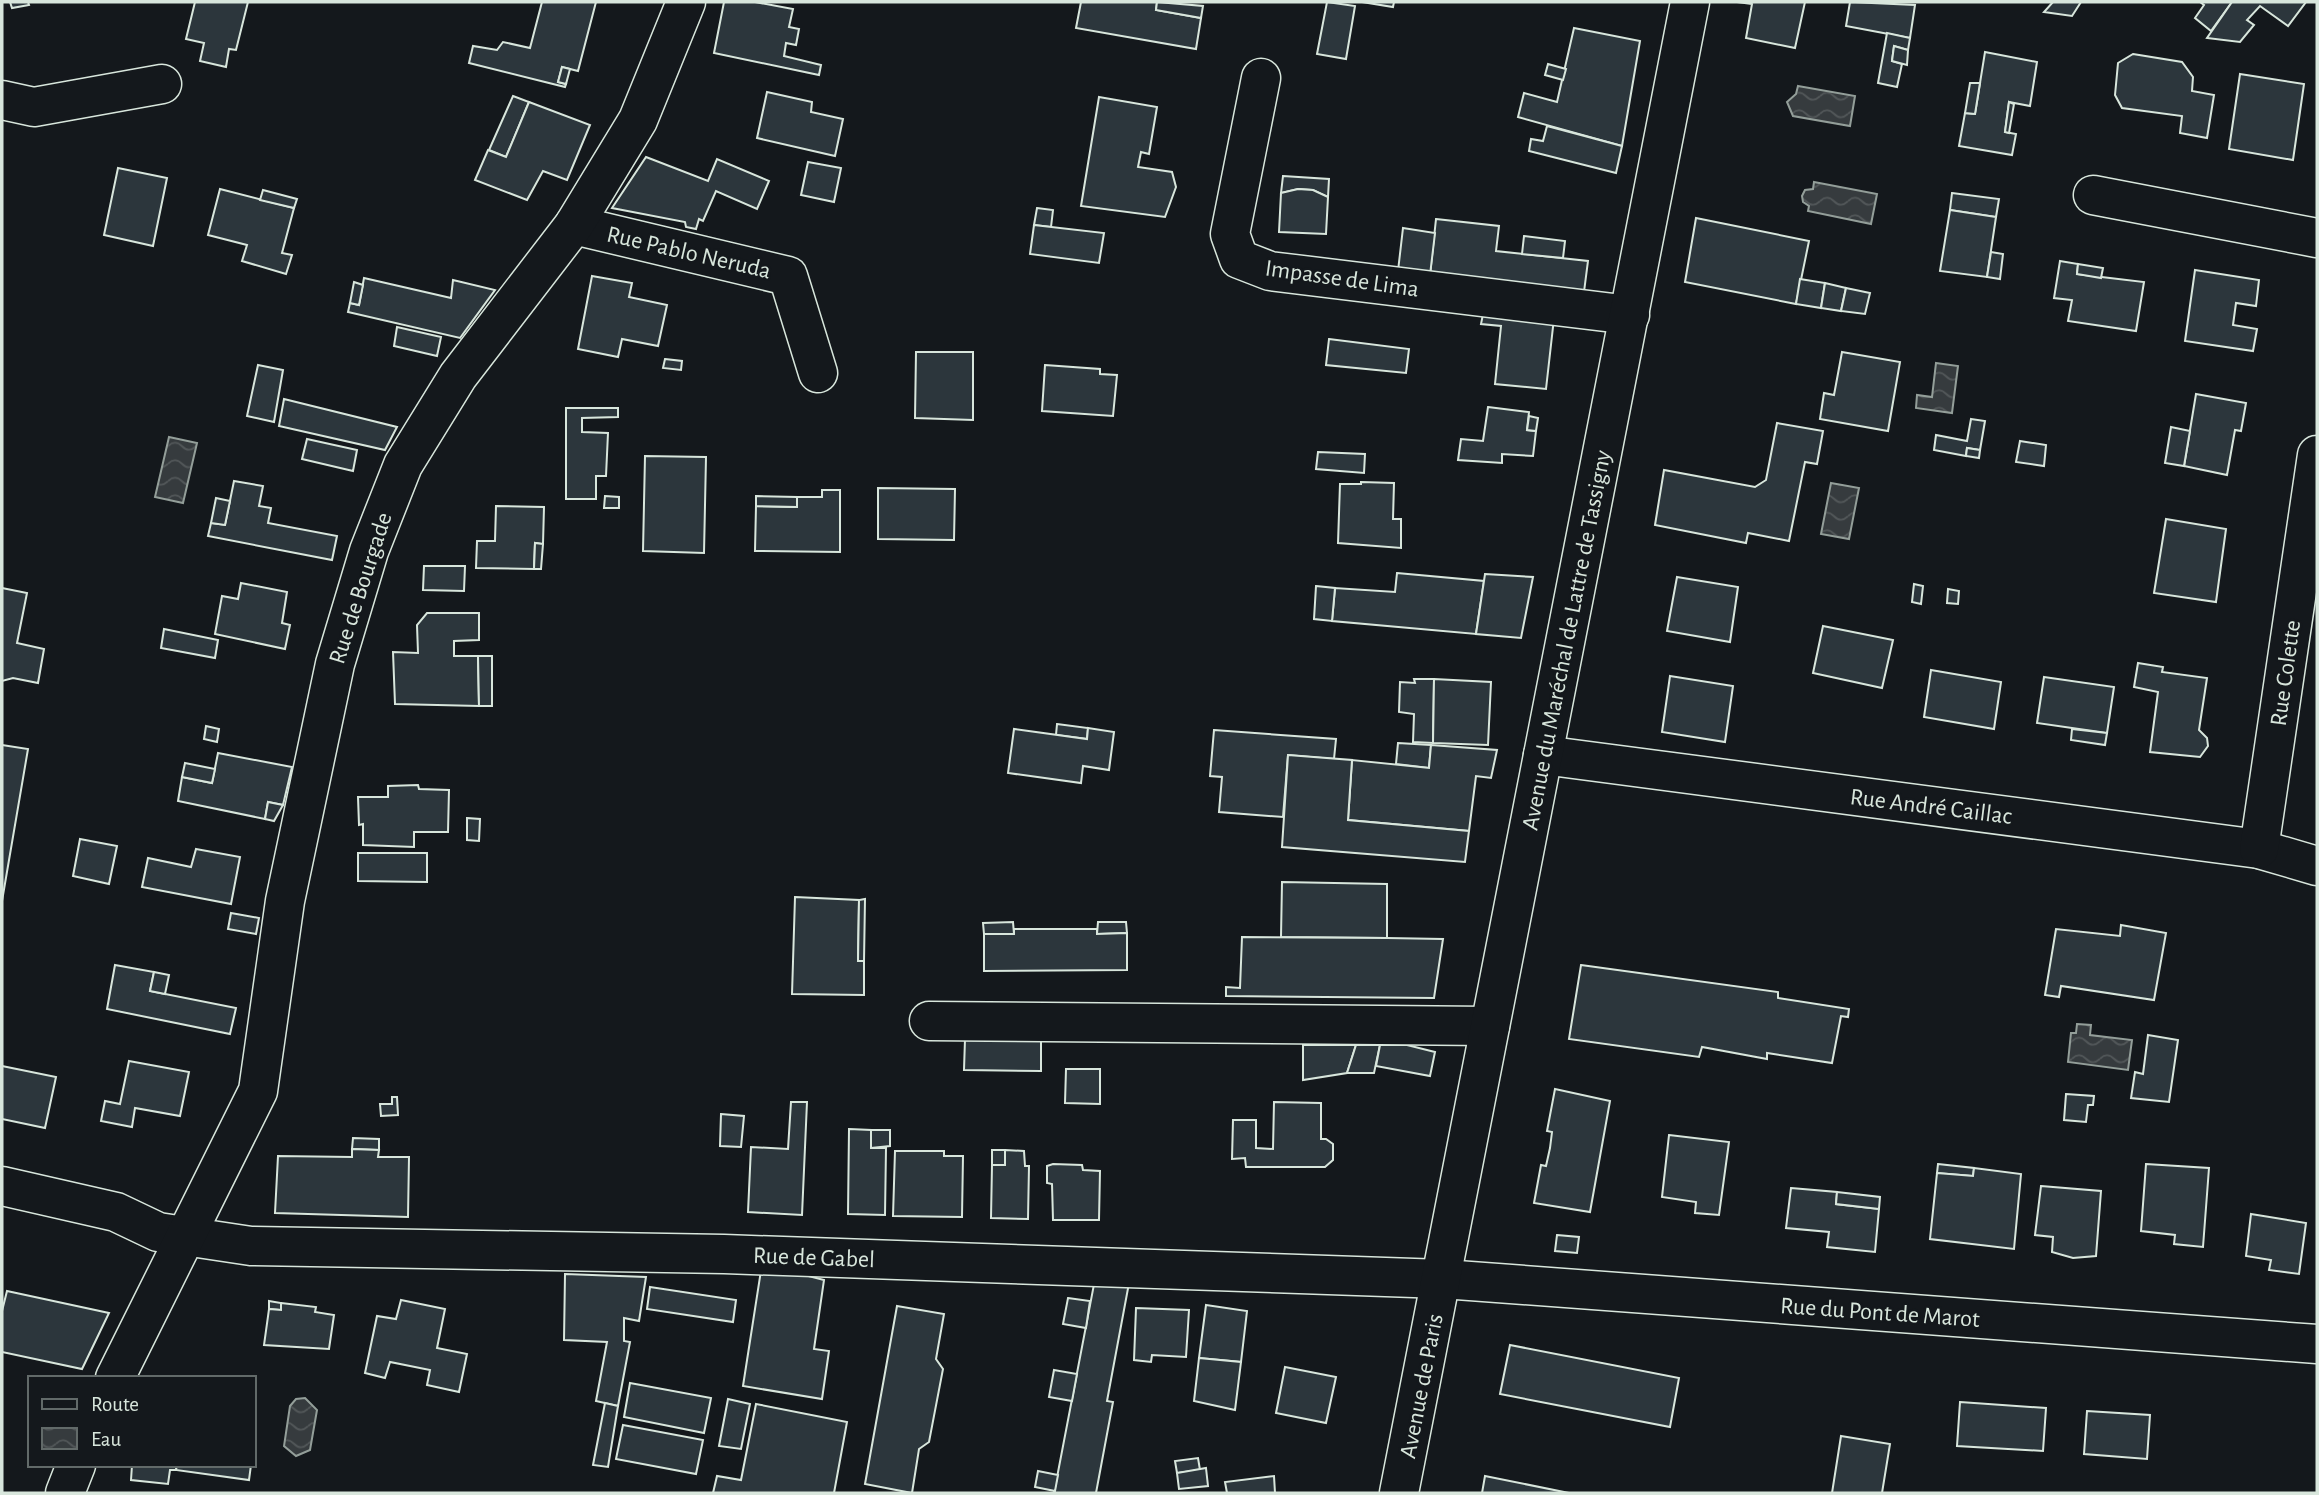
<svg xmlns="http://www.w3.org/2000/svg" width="2319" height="1495" viewBox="0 0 2319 1495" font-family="'Alegreya Sans',sans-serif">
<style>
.water{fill:url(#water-waves);stroke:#939e99;stroke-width:2}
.building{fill:#2c363c;stroke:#d8e6dc;stroke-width:2}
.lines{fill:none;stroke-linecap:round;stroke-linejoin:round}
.minor-casing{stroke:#d8e6dc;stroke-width:41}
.major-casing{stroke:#d8e6dc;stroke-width:41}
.minor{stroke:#14181c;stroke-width:38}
.major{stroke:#14181c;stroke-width:38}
.labels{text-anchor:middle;stroke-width:5;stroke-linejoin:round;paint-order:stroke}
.street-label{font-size:24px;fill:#d8e6dc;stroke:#14181c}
</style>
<defs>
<pattern id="water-waves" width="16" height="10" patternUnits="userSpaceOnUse" patternTransform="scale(1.75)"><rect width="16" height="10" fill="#363b3e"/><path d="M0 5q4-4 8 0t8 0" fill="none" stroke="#525759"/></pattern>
</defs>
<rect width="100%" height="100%" fill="#14181c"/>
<!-- water -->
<g class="water">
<path d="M1798 86 1855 96 1850 126 1793 116 1787 102 1796 94Z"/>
<path d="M1814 182 1877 194 1871 224 1808 211 1809 206 1803 202 1802 196 1805 190 1813 189Z"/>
<path d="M1936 363 1958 366 1952 413 1916 408 1917 395 1932 397Z"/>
<path d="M169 437 197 443 183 503 155 497Z"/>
<path d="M1831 483 1859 488 1849 539 1821 534Z"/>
<path d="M2077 1024 2091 1025 2090 1035 2132 1040 2128 1070 2068 1062 2071 1033H2076Z"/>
<path d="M305 1398 317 1410 310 1450 296 1456 284 1446 290 1406 296 1399Z"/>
</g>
<!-- building -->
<g class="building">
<path d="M10 2H28L29 5 12 8Z"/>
<path d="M195 2H248L236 50 229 49 226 67 200 61 204 43 186 39Z"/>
<path d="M542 2H601H596L578 71 562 67 558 82 566 84 565 87 469 63 473 46 497 50 503 42 530 48Z"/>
<path d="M724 2H755L793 9 789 27 799 29 796 45 786 43 784 56 821 65 819 75 714 53Z"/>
<path d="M1081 2H1157L1156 10 1201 18 1196 49 1076 28Z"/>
<path d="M1157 2 1203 6 1201 18 1156 10Z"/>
<path d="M1327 2 1355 6 1346 59 1317 54Z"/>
<path d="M1362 2H1394L1393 7Z"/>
<path d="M1737 2H1805L1795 48 1746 38 1752 4Z"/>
<path d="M1850 2 1915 5 1910 38 1846 26Z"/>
<path d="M2053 2H2081L2072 16 2044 12Z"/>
<path d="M2200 2H2232L2211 31 2195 18 2204 5Z"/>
<path d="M2232 2H2306L2288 26 2260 6 2247 20 2254 25 2240 42 2207 38Z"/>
<path d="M1574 28 1640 41 1622 146 1518 117 1524 93 1557 102Z"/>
<path d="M1887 33 1910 38 1908 50 1894 46 1892 61 1902 64 1897 87 1878 83Z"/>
<path d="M1894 46 1908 50 1907 65 1892 61Z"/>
<path d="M1985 52 2037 62 2030 106 2009 102 2005 132 2016 134 2012 155 1959 146 1965 113 1975 114Z"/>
<path d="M2133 54 2182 62 2193 77 2192 91 2214 95 2207 138 2180 133 2182 116 2122 108 2115 95 2118 63Z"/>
<path d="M1548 64 1566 69 1563 80 1545 75Z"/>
<path d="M562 67 570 69 566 84 558 82Z"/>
<path d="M2240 74 2304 84 2293 160 2229 149Z"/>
<path d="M1970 83H1980L1975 114 1965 113Z"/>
<path d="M767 92 812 102 811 112 843 119 835 156 757 138Z"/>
<path d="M513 96 529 102 506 157 489 150Z"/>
<path d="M1099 97 1157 107 1149 154 1141 152 1138 167 1172 172 1176 187 1165 217 1081 206Z"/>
<path d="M529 102 590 125 567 180 543 171 527 200 475 180 488 150 506 157Z"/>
<path d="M2009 102 2014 104 2009 133 2005 132Z"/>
<path d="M1547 126 1622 146 1616 173 1529 151 1531 139 1543 141Z"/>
<path d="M646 157 708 181 717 159 769 181 757 209 716 191 703 221 699 219 696 229 686 227 685 222 612 208Z"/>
<path d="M808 162 841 168 834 202 801 195Z"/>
<path d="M118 168 167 178 153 246 104 235Z"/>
<path d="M1283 176 1329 179 1328 197 1313 190 1298 189 1281 193Z"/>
<path d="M220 189 294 208 282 253 292 255 286 274 242 261 247 245 208 235Z"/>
<path d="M1298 189 1313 190 1328 197 1326 234 1279 232 1281 193Z"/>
<path d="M263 190 297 199 294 208 260 200Z"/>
<path d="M1952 193 1999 199 1996 217 1950 210Z"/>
<path d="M1037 208 1053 210 1051 227 1034 225Z"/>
<path d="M1950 210 1996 217 1987 277 1940 271Z"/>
<path d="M1696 218 1809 241 1796 304 1685 282Z"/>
<path d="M1436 219 1499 226 1496 251 1588 261 1584 292 1430 275Z"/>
<path d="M1034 225 1104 233 1099 263 1030 254Z"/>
<path d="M1403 228 1435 233 1430 275 1398 271Z"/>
<path d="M1524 236 1565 241 1563 258 1522 254Z"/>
<path d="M1991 252 2003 254 2000 279 1987 277Z"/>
<path d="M2060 261 2078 264 2077 274 2144 282 2136 331 2068 321 2072 300 2054 298Z"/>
<path d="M2078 264 2103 268 2101 278 2077 274Z"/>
<path d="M2195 270 2259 280 2256 306 2236 303 2233 325 2257 329 2253 351 2185 341Z"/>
<path d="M592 276 632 283 629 297 667 305 658 346 622 339 618 357 578 349Z"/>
<path d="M364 278 451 298 453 280 495 290 460 338 348 312 350 303 359 305Z"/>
<path d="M1800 279 1825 283 1821 308 1796 304Z"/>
<path d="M354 282 363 285 359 305 350 303Z"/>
<path d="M1825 283 1846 288 1841 311 1821 308Z"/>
<path d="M1846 288 1870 293 1865 314 1841 311Z"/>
<path d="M1484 309 1554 318 1546 389 1495 384 1501 326 1481 324Z"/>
<path d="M397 327 441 337 437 356 394 346Z"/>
<path d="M1329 339 1409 349 1406 373 1326 365Z"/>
<path d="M916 352H973V420L915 418Z"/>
<path d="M1842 352 1900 362 1888 431 1820 419 1824 393 1834 395Z"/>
<path d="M665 359 682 361 681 370 663 368Z"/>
<path d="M258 365 283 370 274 422 247 416Z"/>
<path d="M1045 365 1100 369V374L1117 375 1113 416 1042 411Z"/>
<path d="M2196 394 2246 403 2241 431 2235 430 2227 475 2184 466Z"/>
<path d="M284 399 397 427 385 450 279 426Z"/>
<path d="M1488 407 1529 412 1527 430 1536 431 1533 456 1502 454V463L1458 460 1461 439 1483 441Z"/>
<path d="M566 408H618V417L582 418V432L608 433 606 476H596V499H566Z"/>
<path d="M1529 416 1538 418 1536 431 1527 430Z"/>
<path d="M1971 419 1985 421 1980 450 1967 448 1966 456 1934 450 1936 435 1967 441Z"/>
<path d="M1777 423 1823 431 1817 464 1805 462 1789 541 1748 533 1746 543 1655 525 1664 470 1755 487 1766 480Z"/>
<path d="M2171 427 2190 431 2184 466 2165 463Z"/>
<path d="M307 439 357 450 353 471 302 459Z"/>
<path d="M2020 441 2046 445 2044 466 2016 462Z"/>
<path d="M1967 448 1980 450 1979 458 1966 456Z"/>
<path d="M1318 452 1365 454 1364 473 1316 469Z"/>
<path d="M645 456 706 457 704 553 643 551Z"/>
<path d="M234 481 263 486 259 506 271 508 268 523 337 536 332 560 208 536 211 523 225 525Z"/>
<path d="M1361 482 1394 483 1393 519H1401V548L1338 543 1340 484H1361Z"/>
<path d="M878 488 955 489 954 540 878 539Z"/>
<path d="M822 490H840V552L755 551 756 506 797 507V497H822Z"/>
<path d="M605 496 619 497V508H604Z"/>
<path d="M756 496 797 497V507L756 506Z"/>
<path d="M216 498 230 501 225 525 211 523Z"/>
<path d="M496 506 544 507 543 544 535 543 534 569 476 568 477 541H495Z"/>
<path d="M2166 519 2226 529 2216 602 2154 593Z"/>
<path d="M535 543 543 544 541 569H534Z"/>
<path d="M424 566H465L464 591 423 590Z"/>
<path d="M1397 573 1484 581 1476 634 1332 621 1335 588 1395 592Z"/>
<path d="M1485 574 1533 577 1521 638 1476 634Z"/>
<path d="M1677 577 1738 587 1730 642 1667 631Z"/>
<path d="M241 583 287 592 282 623 290 625 285 649 215 634 222 596 238 599Z"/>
<path d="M1914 584 1923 586 1921 604 1912 602Z"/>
<path d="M1316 586 1335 588 1332 621 1314 619Z"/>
<path d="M2 588 27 593 17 643 44 649 38 683 13 678 2 681Z"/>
<path d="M1948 589 1959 591 1958 604 1947 603Z"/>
<path d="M427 613H479V640L454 641V656H478L479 706 395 704 393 652 418 653 417 625Z"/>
<path d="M1823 626 1893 640 1882 688 1813 673Z"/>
<path d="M164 629 218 640 215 658 161 648Z"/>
<path d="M478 656H492V706H479Z"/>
<path d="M2138 663 2163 667 2162 672 2207 678 2199 730 2207 738 2208 746 2200 757 2150 752 2158 692 2134 687Z"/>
<path d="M1931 670 2001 682 1994 729 1924 717Z"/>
<path d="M1670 676 1733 686 1725 742 1662 732Z"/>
<path d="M2044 677 2114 687 2107 733 2037 723Z"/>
<path d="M1414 679H1434L1433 743 1413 742 1414 714 1399 712 1400 682 1415 683Z"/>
<path d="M1434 679 1491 682 1488 745 1433 743Z"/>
<path d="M1057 724 1088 728 1087 739 1056 735Z"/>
<path d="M206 726 219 729 217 742 204 739Z"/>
<path d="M1088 728 1114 732 1109 770 1083 766 1081 783 1008 773 1014 729 1087 739Z"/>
<path d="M2072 729 2107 733 2105 745 2071 740Z"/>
<path d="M1214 730 1336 739 1334 759 1288 755 1283 817 1219 812 1222 777 1210 776Z"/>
<path d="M1398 743 1431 745 1429 768 1396 764Z"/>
<path d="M2 745 28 749 2 901Z"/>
<path d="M1431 745 1497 750 1491 778 1476 776 1469 831 1348 820 1352 760 1429 768Z"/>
<path d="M218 753 292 767 283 805 268 802 265 819 178 801 182 777 212 783Z"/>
<path d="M1288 755 1352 760 1348 820 1469 831 1465 862 1282 847Z"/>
<path d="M185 763 215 769 212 783 182 777Z"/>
<path d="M418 785 419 789 449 790 448 832H414V847L363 845V824L359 825 358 797H388V786Z"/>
<path d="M268 802 283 805 274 821 265 819Z"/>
<path d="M467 818 480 819 479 841 467 840Z"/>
<path d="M80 839 117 846 109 884 73 876Z"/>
<path d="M196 849 240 857 231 904 142 887 148 858 191 867Z"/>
<path d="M358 853H427V882L358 881Z"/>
<path d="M1282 882 1387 884V938L1281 937Z"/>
<path d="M795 897 859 900 858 961H864V995L792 994Z"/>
<path d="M865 899 864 961H858L859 900Z"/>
<path d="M231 913 259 918 256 934 228 929Z"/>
<path d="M1013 922 1014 934H984L983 923Z"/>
<path d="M1098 922H1126L1127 933 1097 934Z"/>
<path d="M2121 925 2166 933 2154 1000 2061 986 2059 997 2045 995 2056 929 2120 936Z"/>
<path d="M1014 929H1097V934L1127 933V970L984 971V934H1014Z"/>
<path d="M1242 937 1387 938 1443 939 1434 998 1226 996V987L1240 988Z"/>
<path d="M115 965 154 972 150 991 236 1008 230 1034 107 1009Z"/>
<path d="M1581 965 1778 992V998L1849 1009 1848 1017 1841 1016 1832 1063 1767 1053V1059L1702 1047 1699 1057 1569 1039Z"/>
<path d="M154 972 169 975 165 994 150 991Z"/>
<path d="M2148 1035 2178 1040 2169 1102 2131 1098 2135 1072 2143 1074Z"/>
<path d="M965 1039 1041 1040V1071L964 1070Z"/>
<path d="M1303 1045H1356L1347 1073 1303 1080Z"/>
<path d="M1356 1045H1380L1374 1073H1347Z"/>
<path d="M1380 1045H1407L1435 1052 1430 1076 1376 1066Z"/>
<path d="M129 1061 189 1072 180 1116 135 1108 132 1127 101 1121 105 1101 120 1104Z"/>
<path d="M2 1066 56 1077 45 1128 2 1119Z"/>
<path d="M1066 1069H1100V1104L1065 1103Z"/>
<path d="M1555 1089 1610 1101 1590 1212 1534 1203 1541 1165 1546 1166 1550 1148 1552 1132 1547 1131Z"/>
<path d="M2066 1094 2094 1096 2093 1105H2088L2086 1122 2064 1120Z"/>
<path d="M392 1097H397L398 1115 381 1116 380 1104H392Z"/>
<path d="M791 1102H807L802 1215 748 1212 751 1147 788 1149Z"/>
<path d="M1274 1102 1321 1103V1139H1326L1333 1144V1160L1325 1167H1246L1245 1158 1232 1159 1233 1120H1256V1148L1273 1149Z"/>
<path d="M721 1114 744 1116 741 1147 720 1146Z"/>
<path d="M849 1129 871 1130V1148H886L885 1215 848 1214Z"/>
<path d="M871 1130H890V1146L871 1148Z"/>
<path d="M1669 1135 1729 1142 1719 1215 1695 1213 1696 1202 1662 1197Z"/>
<path d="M353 1138 379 1139V1150L352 1149Z"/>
<path d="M352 1149 379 1150 378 1157H409L408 1217 275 1213 278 1156 352 1157Z"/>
<rect x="992" y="1150" width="13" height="15"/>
<path d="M1005 1150 1024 1151 1025 1166H1029L1028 1219 991 1218 992 1165H1005Z"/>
<path d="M895 1151H944V1156H963L962 1217 893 1216Z"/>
<path d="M1053 1164 1082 1165 1083 1170 1100 1171 1099 1220H1053L1052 1184 1047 1183V1166Z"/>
<path d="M1938 1164 1974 1168 1973 1176 1937 1173Z"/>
<path d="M2146 1164 2209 1168 2203 1247 2174 1244 2175 1235 2141 1231Z"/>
<path d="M1974 1168 2021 1174 2014 1249 1930 1239 1937 1173 1973 1176Z"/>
<path d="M2041 1186 2101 1191 2096 1256 2073 1258 2052 1252 2053 1237 2035 1235Z"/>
<path d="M1791 1188 1837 1192 1836 1204 1879 1209 1875 1252 1827 1247 1829 1232 1786 1228Z"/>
<path d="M1837 1192 1880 1197 1879 1209 1836 1204Z"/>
<path d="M2251 1214 2306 1223 2299 1274 2269 1270 2271 1260 2246 1256Z"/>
<path d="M1557 1235 1579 1237 1577 1253 1555 1251Z"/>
<path d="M762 1264 824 1280 814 1349 829 1351 822 1399 743 1386Z"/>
<path d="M565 1274 646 1277 639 1321 624 1318V1341L630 1342 618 1406 596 1401 607 1342 564 1340Z"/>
<path d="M1095 1279 1129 1283 1107 1401 1113 1402 1096 1493H1054Z"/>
<path d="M650 1287 736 1300 733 1322 647 1309Z"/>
<path d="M7 1291 109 1313 82 1369 2 1352V1311Z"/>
<path d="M1068 1298 1090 1301 1086 1328 1063 1324Z"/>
<path d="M401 1300 445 1309 437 1348 467 1354 459 1392 427 1385 430 1370 390 1362 385 1378 365 1373 377 1316 396 1319Z"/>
<path d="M269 1301 281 1303V1310L269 1309Z"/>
<path d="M281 1303 316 1307 315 1312 334 1315 329 1349 264 1345 269 1309 281 1310Z"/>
<path d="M1206 1305 1247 1311 1241 1362 1199 1358Z"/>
<path d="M897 1306 944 1314 936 1359 943 1369 929 1442 919 1449 912 1493 865 1484Z"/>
<path d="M1136 1308 1189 1310 1186 1357 1152 1355 1151 1362 1134 1360Z"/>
<path d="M1510 1345 1679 1378 1670 1427 1500 1394Z"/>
<path d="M1199 1358 1241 1362 1235 1410 1194 1401Z"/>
<path d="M1285 1367 1336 1377 1326 1423 1276 1413Z"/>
<path d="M1054 1370 1077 1374 1072 1401 1049 1397Z"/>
<path d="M630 1383 711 1398 704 1433 624 1417Z"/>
<path d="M728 1399 750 1404 741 1449 719 1446Z"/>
<path d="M1960 1402 2046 1408 2043 1451 1957 1446Z"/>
<path d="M605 1403 618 1406 608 1467 593 1465Z"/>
<path d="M756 1404 847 1422 834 1493H713L717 1476 741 1480Z"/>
<path d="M2087 1411 2150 1415 2147 1459 2084 1454Z"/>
<path d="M623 1425 703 1440 696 1474 616 1459Z"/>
<path d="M1841 1436 1890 1444 1882 1493H1832Z"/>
<path d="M1198 1458 1200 1470 1177 1473 1175 1461Z"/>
<path d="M132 1465H177L176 1470H170L168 1484 131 1480Z"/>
<path d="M177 1465H251L249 1480 176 1470Z"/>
<path d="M1206 1468 1208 1486 1179 1489 1177 1473Z"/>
<path d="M1038 1471 1058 1475 1055 1491 1035 1487Z"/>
<path d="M1274 1476 1275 1493H1227L1225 1482Z"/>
<path d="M1485 1476 1569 1493H1573H1482Z"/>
</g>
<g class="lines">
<defs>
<g id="minor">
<path d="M1261 78 1230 234 1239 259 1270 271 1630 315"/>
<path d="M2 100 34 107 162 84"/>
<path d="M2093 195 2317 238"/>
<path d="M574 225 788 276 818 373"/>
<path d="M1543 755 2259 849 2317 866"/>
<path d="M2259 849 2317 455"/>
<path d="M929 1021 1490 1026"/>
<path d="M2 1186 116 1212 158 1232 251 1246 724 1254 1443 1279 2317 1344"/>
<path d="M115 1378 258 1091 285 901 335 664 369 551 403 465 458 376 574 225 638 120 686 2"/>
<path d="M65 1493 76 1465"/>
</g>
<path id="major" d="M1399 1493 1690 2"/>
</defs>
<!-- minor casing -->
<use href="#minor" class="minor-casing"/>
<!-- major casing -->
<use href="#major" class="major-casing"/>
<!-- minor -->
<use href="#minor" class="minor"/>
<!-- major -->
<use href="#major" class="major"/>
</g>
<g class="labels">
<!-- street labels -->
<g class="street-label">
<text transform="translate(689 252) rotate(13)" y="8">Rue Pablo Neruda</text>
<text transform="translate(1342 278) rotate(8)" y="8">Impasse de Lima</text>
<text transform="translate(360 588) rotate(-72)" y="8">Rue de Bourgade</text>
<text transform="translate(1566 640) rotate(-79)" y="8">Avenue du Maréchal de Lattre de Tassigny</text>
<text transform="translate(2285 673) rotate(-82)" y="8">Rue Colette</text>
<text transform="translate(1931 806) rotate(7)" y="8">Rue André Caillac</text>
<text transform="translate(814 1257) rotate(2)" y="8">Rue de Gabel</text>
<text transform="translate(1880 1312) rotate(4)" y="8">Rue du Pont de Marot</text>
<text transform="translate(1421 1386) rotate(-79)" y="8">Avenue de Paris</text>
</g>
</g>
<!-- border -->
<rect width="2319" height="1495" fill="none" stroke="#d8e6dc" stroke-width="7"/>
<!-- legend -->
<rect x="28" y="1376" width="228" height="91" fill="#14181c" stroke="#626a69" stroke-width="2"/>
<rect x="42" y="1399" width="35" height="10" fill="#14181c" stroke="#626a69" stroke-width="2"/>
<text x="91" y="1411" font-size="21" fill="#d8e6dc">Route</text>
<rect x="42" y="1428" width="35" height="21" fill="url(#water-waves)" stroke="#626a69" stroke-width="2"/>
<text x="91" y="1446" font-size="21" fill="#d8e6dc">Eau</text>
</svg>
